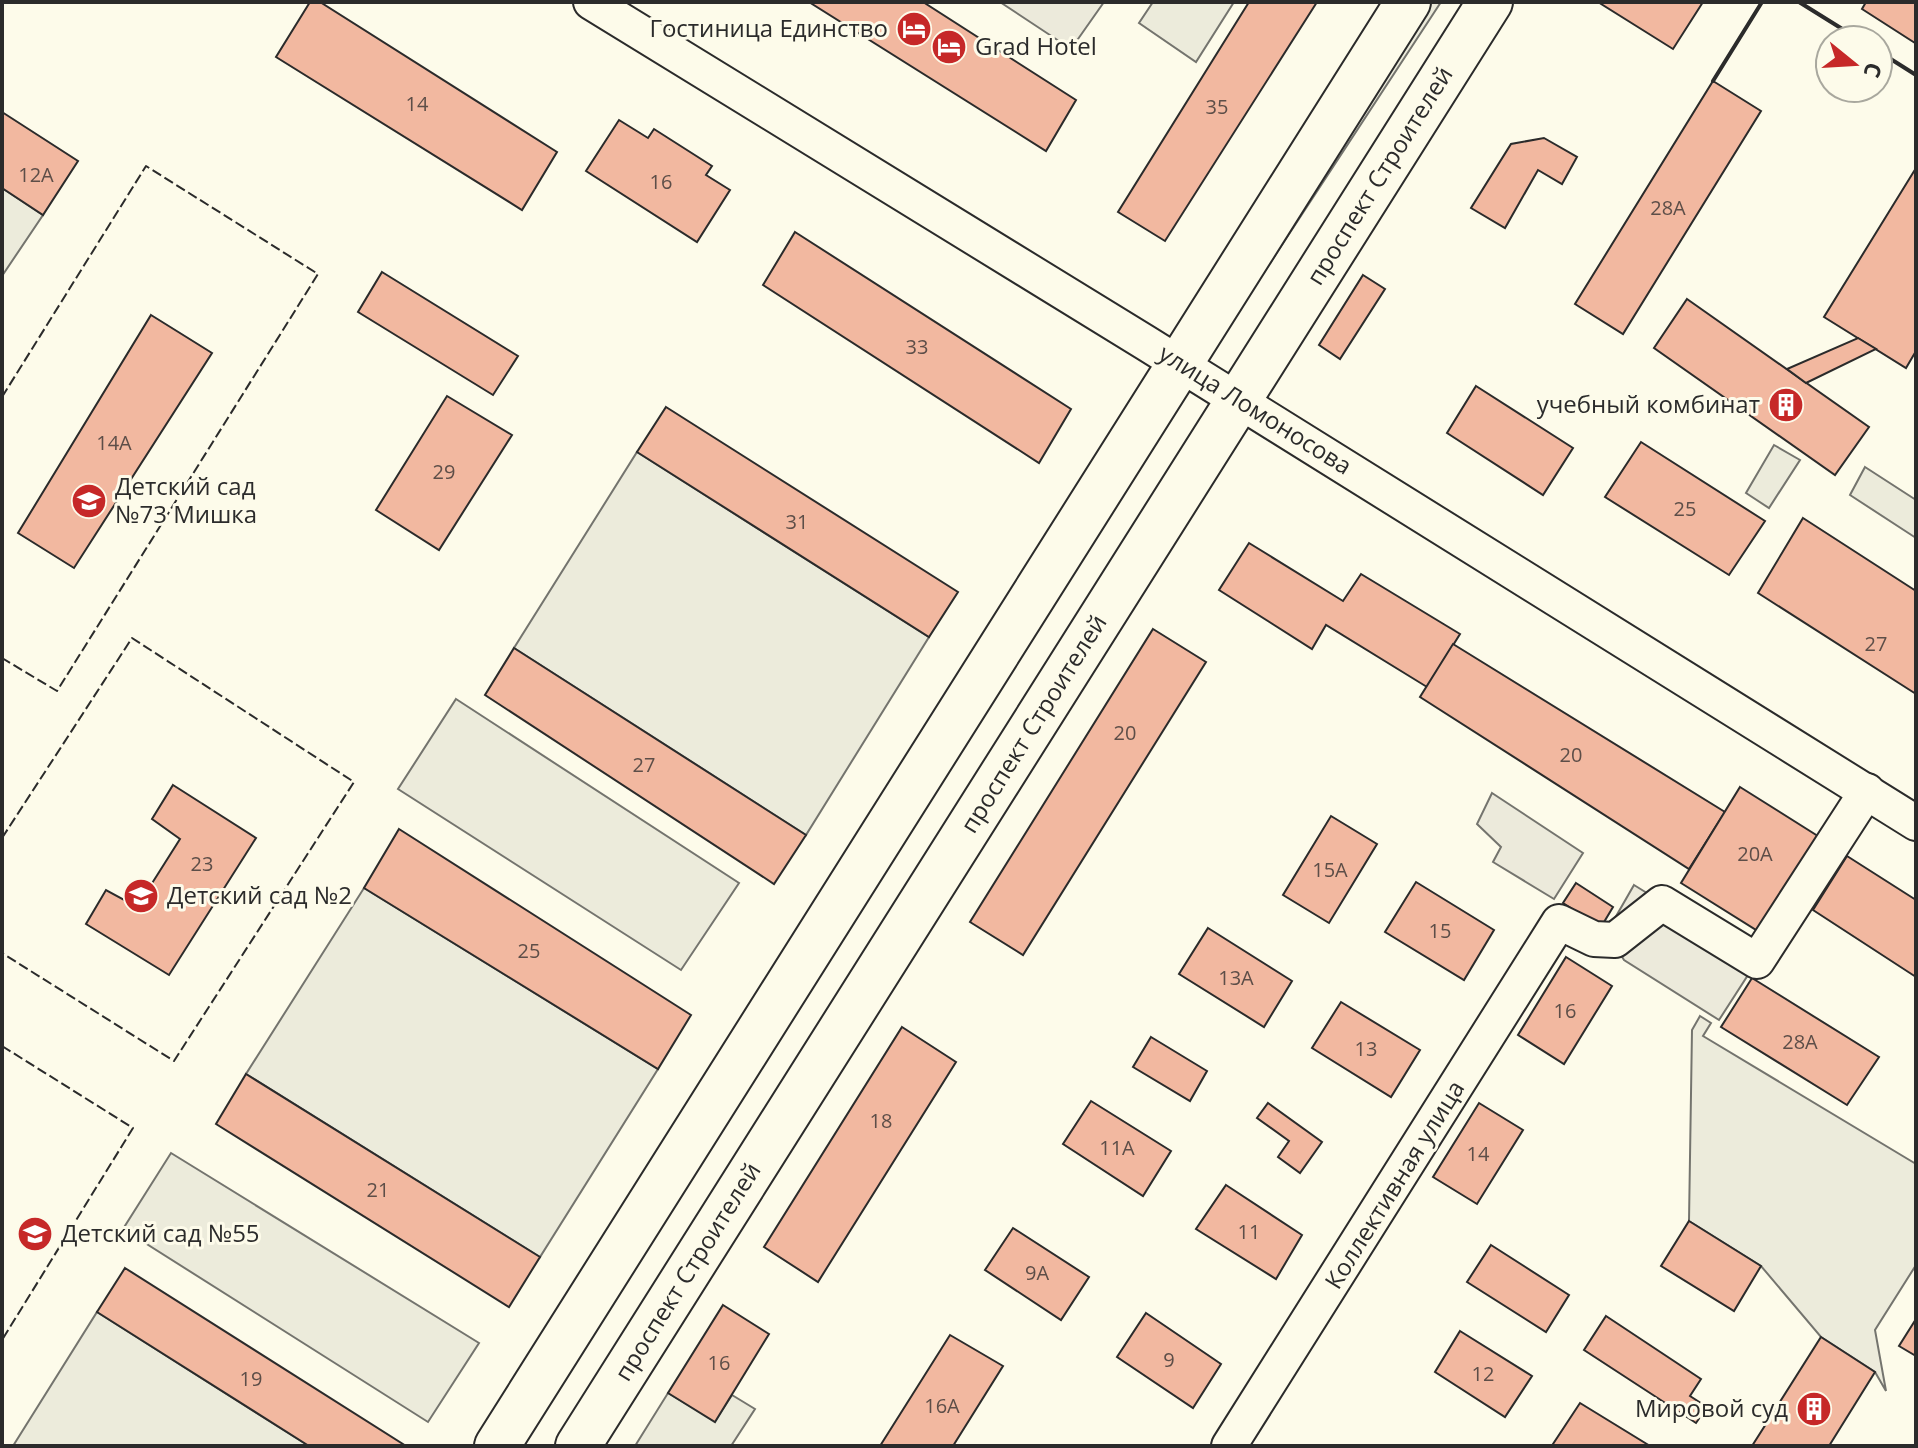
<svg xmlns="http://www.w3.org/2000/svg" width="1918" height="1448" viewBox="0 0 1918 1448" font-family="'Open Sans',sans-serif">
<style>
.green{fill:#ecebdb;stroke:#74746e;stroke-width:2}
.parking{fill:#eceadb;stroke:#74746e;stroke-width:2}
.building{fill:#f2b8a0;stroke:#2b2b2b;stroke-width:2}
.lines{fill:none;stroke-linecap:round;stroke-linejoin:round}
.minor-casing{stroke:#2b2b2b;stroke-width:38}
.major-casing{stroke:#2b2b2b;stroke-width:48}
.minor{stroke:#fdfbea;stroke-width:34}
.major{stroke:#fdfbea;stroke-width:44}
.fence{stroke:#2b2b2b;stroke-width:2;stroke-dasharray:10 4;stroke-linecap:butt}
.wall{stroke:#2b2b2b;stroke-width:4}
.labels{text-anchor:middle;stroke-width:6;stroke-linejoin:round;paint-order:stroke}
.number-label{font-size:20px;fill:#5d4e48}
.poi-label{font-size:24px;fill:#2b2b2b;stroke:#fdfbea;text-anchor:start}
.street-label{font-size:24px;fill:#2b2b2b;stroke:#fdfbea}
</style>
<rect width="100%" height="100%" fill="#fdfbea"/>
<!-- green -->
<g class="green">
<path d="M1153 2H1234L1196 62 1139 23Z"/>
<path d="M1415 2H1441L1217 344Z"/>
<path d="M2 188 43 215 2 276Z"/>
<path d="M1774 445 1800 460 1769 508 1746 493Z"/>
<path d="M637 452 929 637 806 835 514 648Z"/>
<path d="M1865 467 1916 500V538L1850 495Z"/>
<path d="M456 699 739 883 681 970 398 789Z"/>
<path d="M364 888 658 1069 540 1257 246 1074Z"/>
<path d="M1700 1016 1711 1023 1703 1036 1916 1164V1265L1875 1330 1886 1391 1875 1372 1821 1337 1761 1266 1689 1221 1692 1030Z"/>
<path d="M171 1153 479 1343 428 1422 123 1229Z"/>
<path d="M97 1312 309 1446H13Z"/>
<path d="M668 1393 715 1421 732 1395 755 1409 731 1446H635Z"/>
</g>
<!-- parking -->
<g class="parking">
<path d="M1000 2H1104L1071 49Z"/>
<path d="M1492 793 1583 853 1554 899 1493 862 1501 847 1477 824Z"/>
<path d="M1634 885 1757 961 1719 1020 1624 960 1607 932Z"/>
</g>
<!-- building -->
<g class="building">
<path d="M310 2H320L557 152 522 210 276 57Z"/>
<path d="M809 2H923L1076 100 1046 151Z"/>
<path d="M1249 2H1317L1165 241 1118 212Z"/>
<path d="M1598 2H1703L1673 49Z"/>
<path d="M1866 2H1916L1915 43 1862 9Z"/>
<path d="M1713 81 1761 111 1623 334 1575 304Z"/>
<path d="M2 112 78 161 43 215 2 188Z"/>
<path d="M619 120 648 138 654 129 712 166 706 175 730 190 697 242 586 171Z"/>
<path d="M1544 138 1577 157 1562 184 1538 170 1505 228 1471 208 1511 144Z"/>
<path d="M1916 168V351L1906 368 1824 317Z"/>
<path d="M795 232 1071 409 1039 463 763 285Z"/>
<path d="M382 272 518 356 493 395 358 312Z"/>
<path d="M1363 275 1385 289 1340 359 1319 345Z"/>
<path d="M1687 299 1869 427 1835 475 1654 348Z"/>
<path d="M151 315 212 353 74 568 18 533Z"/>
<path d="M1858 338 1876 349 1806 383 1787 369Z"/>
<path d="M1476 386 1573 448 1543 495 1447 433Z"/>
<path d="M447 396 512 435 439 550 376 510Z"/>
<path d="M666 407 958 592 929 637 637 452Z"/>
<path d="M1641 442 1765 521 1729 575 1605 497Z"/>
<path d="M1803 518 1916 591V694L1758 593Z"/>
<path d="M1249 543 1343 601 1361 574 1460 634 1427 687 1326 625 1312 649 1219 590Z"/>
<path d="M1153 629 1206 662 1023 955 970 922Z"/>
<path d="M1453 644 1725 812 1689 869 1420 697Z"/>
<path d="M514 648 806 835 774 884 485 695Z"/>
<path d="M173 785 256 838 169 975 86 924 106 890 137 907 180 839 152 819Z"/>
<path d="M1740 787 1821 838 1761 933 1681 883Z"/>
<path d="M1331 816 1377 844 1329 923 1283 895Z"/>
<path d="M399 829 691 1015 658 1069 364 888Z"/>
<path d="M1847 856 1916 900V977L1813 910Z"/>
<path d="M1416 882 1494 930 1464 980 1385 932Z"/>
<path d="M1576 883 1613 907 1601 927 1563 903Z"/>
<path d="M1208 928 1292 981 1264 1027 1179 974Z"/>
<path d="M1566 957 1612 986 1564 1064 1518 1035Z"/>
<path d="M1752 978 1879 1057 1847 1105 1721 1027Z"/>
<path d="M1341 1002 1420 1050 1391 1097 1312 1048Z"/>
<path d="M902 1027 956 1062 818 1282 764 1247Z"/>
<path d="M1151 1037 1207 1071 1190 1101 1133 1067Z"/>
<path d="M246 1074 540 1257 509 1307 216 1124Z"/>
<path d="M1091 1101 1171 1151 1143 1196 1063 1144Z"/>
<path d="M1268 1103 1322 1142 1300 1173 1278 1157 1289 1141 1257 1118Z"/>
<path d="M1479 1103 1523 1130 1477 1204 1433 1177Z"/>
<path d="M1226 1185 1302 1235 1276 1279 1196 1229Z"/>
<path d="M1689 1221 1761 1266 1734 1311 1661 1266Z"/>
<path d="M1013 1228 1089 1277 1061 1320 985 1270Z"/>
<path d="M1491 1245 1569 1295 1546 1332 1467 1282Z"/>
<path d="M125 1268 406 1446H309L97 1312Z"/>
<path d="M723 1305 769 1334 715 1422 668 1393Z"/>
<path d="M1146 1313 1221 1364 1193 1408 1117 1357Z"/>
<path d="M1606 1316 1701 1379 1690 1396 1707 1407 1696 1423 1584 1350Z"/>
<path d="M1916 1319V1356L1899 1346Z"/>
<path d="M1460 1331 1532 1376 1505 1417 1435 1372Z"/>
<path d="M950 1335 1003 1366 953 1446H880Z"/>
<path d="M1821 1337 1875 1372 1829 1446H1752Z"/>
<path d="M1580 1403 1650 1446H1556L1553 1444Z"/>
</g>
<g class="lines">
<defs>
<g id="minor">
<path d="M591 2 1146 343 1916 823"/>
<path d="M1229 1446 1559 922 1594 939 1615 940 1662 903 1757 961 1867 791"/>
</g>
<g id="major">
<path d="M497 1446 1408 2"/>
<path d="M578 1446 1490 2"/>
</g>
</defs>
<!-- minor casing -->
<use href="#minor" class="minor-casing"/>
<!-- major casing -->
<use href="#major" class="major-casing"/>
<!-- minor -->
<use href="#minor" class="minor"/>
<!-- major -->
<use href="#major" class="major"/>
<!-- fence -->
<g class="fence">
<path d="M2 397 146 166 318 274 57 691 2 658"/>
<path d="M2 838 132 638 354 782 174 1061 2 953"/>
<path d="M2 1046 133 1128 2 1340"/>
</g>
<!-- wall -->
<g class="wall">
<path d="M1799 2 1860 40"/>
<path d="M1878 51 1916 75"/>
<path d="M1713 81 1762 2"/>
</g>
</g>
<!-- icons -->
<defs>
<symbol id="hotel-disc" viewBox="-11 -11 22 22"><circle r="9.5" fill="#c62828" stroke="#fdfbea"/><path d="M-6-4.5h1.5V1H6V5H4.5V3h-9V5H-6ZM-4 0a1.8 1.8 0 1 1 3.6 0ZM.5 0V-2.5h3Q6-2.5 6 0Z" fill="#fff"/></symbol>
<symbol id="building-disc" viewBox="-11 -11 22 22"><circle r="9.5" fill="#c62828" stroke="#fdfbea"/><path d="M-4-6H4V6H1V3H-1V6H-4ZM-2.5-4.3h1.7v1.8h-1.7ZM.8-4.3h1.7v1.8H.8ZM-2.5-1h1.7V.8h-1.7ZM.8-1h1.7V.8H.8Z" fill="#fff"/></symbol>
<symbol id="school-disc" viewBox="-11 -11 22 22"><circle r="9.5" fill="#c62828" stroke="#fdfbea"/><path d="M0-5L7-2L0 1L-7-2ZM-4 1L0 2.5L4 1V4Q0 6-4 4Z" fill="#fff"/></symbol>
</defs>
<g fill-rule="evenodd">
<use href="#hotel-disc" x="894" y="9" width="40" height="40"/>
<use href="#hotel-disc" x="929" y="27" width="40" height="40"/>
<use href="#building-disc" x="1766" y="385" width="40" height="40"/>
<use href="#school-disc" x="69" y="481" width="40" height="40"/>
<use href="#school-disc" x="121" y="876" width="40" height="40"/>
<use href="#school-disc" x="15" y="1214" width="40" height="40"/>
<use href="#building-disc" x="1794" y="1389" width="40" height="40"/>
</g>
<g class="labels">
<!-- number labels -->
<g class="number-label">
<text x="417" y="111">14</text>
<text x="1217" y="114">35</text>
<text x="36" y="182">12А</text>
<text x="661" y="189">16</text>
<text x="1668" y="215">28А</text>
<text x="917" y="354">33</text>
<text x="114" y="450">14А</text>
<text x="444" y="479">29</text>
<text x="1685" y="516">25</text>
<text x="797" y="529">31</text>
<text x="1876" y="651">27</text>
<text x="1125" y="740">20</text>
<text x="1571" y="762">20</text>
<text x="644" y="772">27</text>
<text x="1755" y="861">20А</text>
<text x="202" y="871">23</text>
<text x="1330" y="877">15А</text>
<text x="1440" y="938">15</text>
<text x="529" y="958">25</text>
<text x="1236" y="985">13А</text>
<text x="1565" y="1018">16</text>
<text x="1800" y="1049">28А</text>
<text x="1366" y="1056">13</text>
<text x="881" y="1128">18</text>
<text x="1117" y="1155">11А</text>
<text x="1478" y="1161">14</text>
<text x="378" y="1197">21</text>
<text x="1249" y="1239">11</text>
<text x="1037" y="1280">9А</text>
<text x="1169" y="1367">9</text>
<text x="719" y="1370">16</text>
<text x="1483" y="1381">12</text>
<text x="251" y="1386">19</text>
<text x="942" y="1413">16А</text>
</g>
<!-- poi labels -->
<g class="poi-label">
<text x="888" y="37" text-anchor="end">Гостиница Единство</text>
<text x="975" y="55">Grad Hotel</text>
<text x="1760" y="413" text-anchor="end">учебный комбинат</text>
<text x="115" y="495">Детский сад<tspan x="115" dy="28">№73 Мишка</tspan></text>
<text x="167" y="904">Детский сад №2</text>
<text x="61" y="1242">Детский сад №55</text>
<text x="1788" y="1417" text-anchor="end">Мировой суд</text>
</g>
<!-- street labels -->
<g class="street-label">
<text transform="translate(1380 176) rotate(-58)" y="8">проспект Строителей</text>
<text transform="translate(1255 410) rotate(32)" y="8">улица Ломоносова</text>
<text transform="translate(1034 724) rotate(-58)" y="8">проспект Строителей</text>
<text transform="translate(1395 1185) rotate(-58)" y="8">Коллективная улица</text>
<text transform="translate(688 1272) rotate(-58)" y="8">проспект Строителей</text>
</g>
</g>
<!-- border -->
<rect width="1918" height="1448" fill="none" stroke="#2b2b2b" stroke-width="8"/>
<!-- north arrow -->
<g transform="translate(1854 64) rotate(108)"><circle r="38" fill="#fdfbea" stroke="#a9a89e" stroke-width="2"/>
<path d="M0-6L14 30L0 20L-14 30Z" fill="#c62828"/>
<text y="-12" font-size="22" font-weight="bold" text-anchor="middle" fill="#2b2b2b">С</text>
</g>
</svg>
